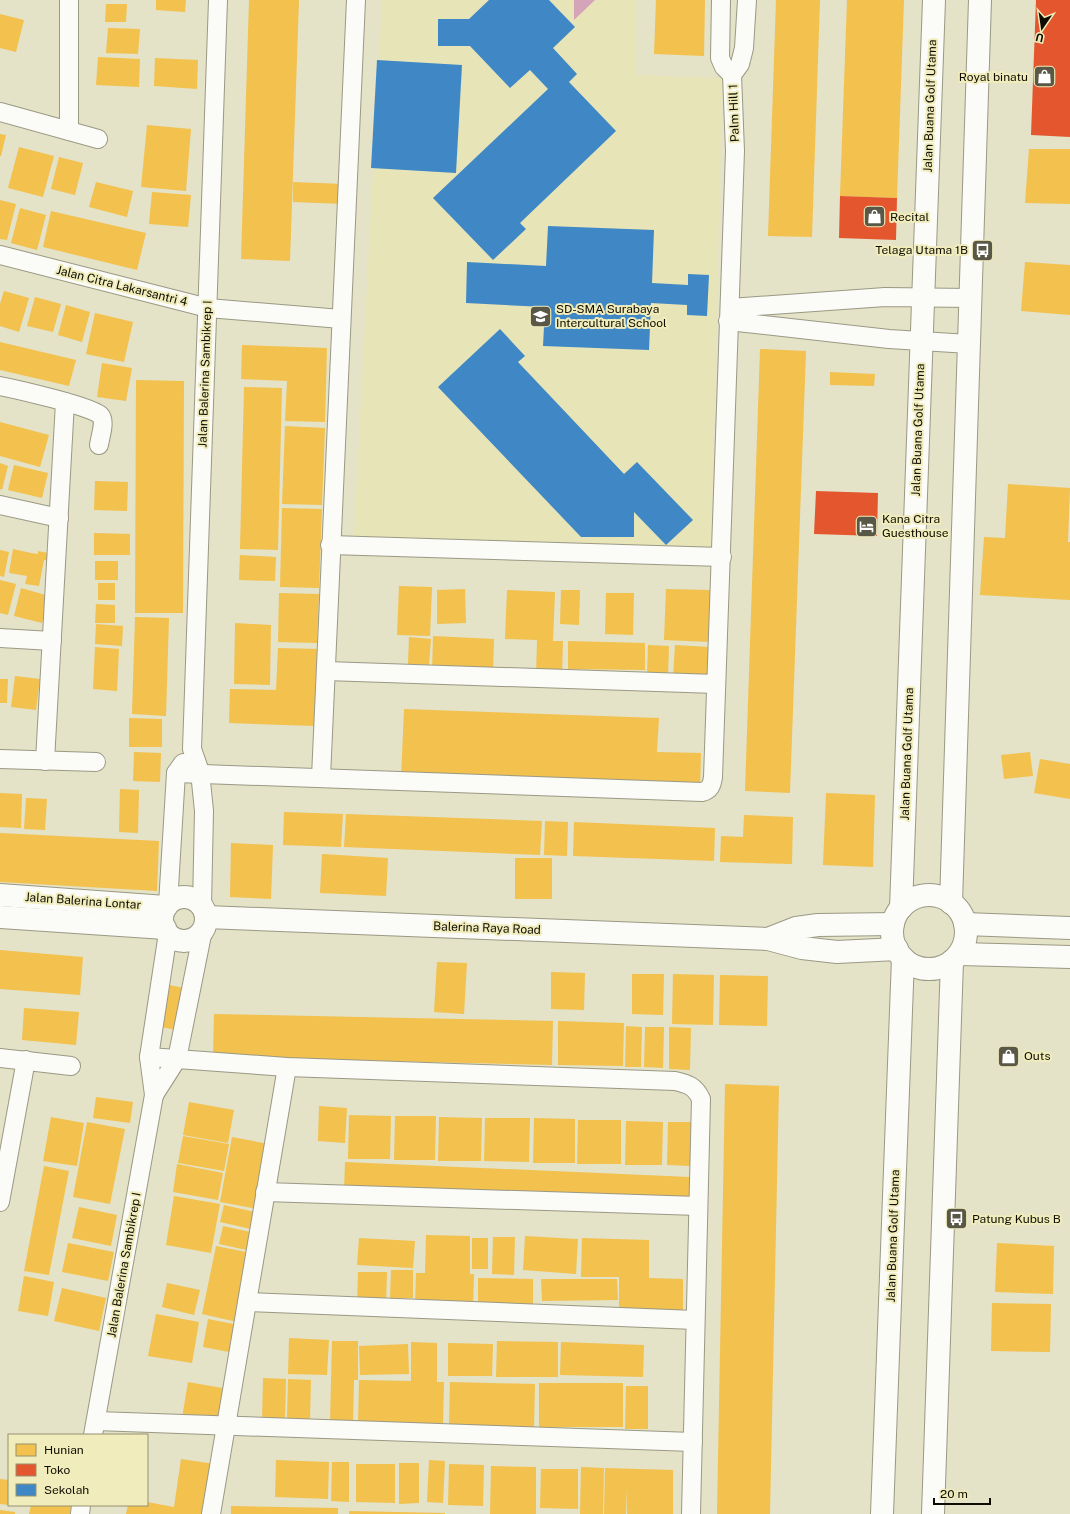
<svg xmlns="http://www.w3.org/2000/svg" width="1070" height="1514" viewBox="0 0 1070 1514" font-family="'Public Sans',sans-serif">
<style>
.built{fill:#e7e4b8}
.water{fill:#d5a4b8}
.homes{fill:#f2c14e}
.shops{fill:#e4572e}
.schools{fill:#3f88c5}
.lines{fill:none;stroke-linecap:round;stroke-linejoin:round}
.minor-casing{stroke:#9a9984;stroke-width:20}
.tertiary-casing{stroke:#9a9984;stroke-width:24}
.secondary-casing{stroke:#9a9984;stroke-width:24}
.minor{stroke:#fbfbf7;stroke-width:18}
.tertiary{stroke:#fbfbf7;stroke-width:22}
.secondary{stroke:#fbfbf7;stroke-width:22}
.labels{text-anchor:middle;stroke-width:4;stroke-linejoin:round;paint-order:stroke}
.poi-label{font-size:12px;fill:#0e0c00;stroke:#f0ecbb;text-anchor:start}
.street-label{font-size:12px;fill:#0e0c00;stroke:#f0ecbb}
</style>
<rect width="100%" height="100%" fill="#e4e2c7"/>
<!-- built -->
<path class="built" d="M382 0H636L635 75 722 78 711 562 353 553Z"/>
<!-- water -->
<path class="water" d="M574 0H595L574 20Z"/>
<!-- homes -->
<g class="homes">
<path d="M156 0H186L185 12 156 10Z"/>
<path d="M249 0H299L290 261 241 259Z"/>
<path d="M656 0H705L704 56 654 54Z"/>
<path d="M776 0H820L812 237 768 236Z"/>
<path d="M847 0H904L897 198 840 196Z"/>
<path d="M106 4H127L126 22H105Z"/>
<path d="M0 14 24 20 16 52 0 48Z"/>
<path d="M108 28 140 29 138 54 106 53Z"/>
<path d="M98 57 140 59 139 87 96 85Z"/>
<path d="M155 58 198 60 197 89 154 86Z"/>
<path d="M147 125 191 129 186 191 141 187Z"/>
<path d="M0 134 6 135 1 156H0Z"/>
<path d="M19 147 54 156 43 197 8 188Z"/>
<path d="M1029 149H1070V204L1025 203Z"/>
<path d="M59 157 83 163 75 195 51 189Z"/>
<path d="M96 182 133 191 127 217 89 207Z"/>
<path d="M293 182 344 184 343 204 293 202Z"/>
<path d="M152 192 191 195 188 227 149 224Z"/>
<path d="M0 200 16 204 7 240 0 239Z"/>
<path d="M20 208 46 215 37 250 11 243Z"/>
<path d="M51 211 146 233 137 270 43 247Z"/>
<path d="M1025 262 1070 265V315L1021 311Z"/>
<path d="M4 291 29 298 19 332 0 326V304Z"/>
<path d="M35 297 61 304 53 332 27 326Z"/>
<path d="M66 305 90 312 82 342 58 335Z"/>
<path d="M95 313 133 322 124 362 86 354Z"/>
<path d="M0 342 76 360 69 386 0 370Z"/>
<path d="M242 345 327 348 325 422 285 421 287 381 241 379Z"/>
<path d="M760 349 806 351 790 793 745 791Z"/>
<path d="M102 363 132 368 126 401 97 397Z"/>
<path d="M830 372 875 374 874 386 830 385Z"/>
<path d="M136 380 184 381 183 613H135Z"/>
<path d="M244 387 282 388 278 550 240 549Z"/>
<path d="M0 422 49 435 40 467 0 456Z"/>
<path d="M285 426 325 428 322 505 282 504Z"/>
<path d="M0 463 8 466 2 490 0 489Z"/>
<path d="M14 465 48 473 42 498 8 490Z"/>
<path d="M95 481 128 482 127 511 94 510Z"/>
<path d="M1008 484 1070 488 1068 542H1070V600L980 595 984 537 1005 538Z"/>
<path d="M282 508 322 509 319 588 280 587Z"/>
<path d="M94 533 130 534V555H94Z"/>
<path d="M13 549 31 553 38 554V551L53 554 52 561 44 560 39 586 25 584 27 576 9 573Z"/>
<path d="M0 550 9 552 4 577 0 576Z"/>
<path d="M240 555 276 557 275 581 239 580Z"/>
<rect x="95" y="561" width="23" height="19"/>
<path d="M0 580 16 584 8 615 0 613Z"/>
<rect x="98" y="583" width="17" height="17"/>
<path d="M399 586 432 587 430 636 397 635Z"/>
<path d="M21 588 49 596 42 623 14 616Z"/>
<path d="M465 589 466 623 437 624V590Z"/>
<path d="M666 589 711 590 710 642 664 640Z"/>
<path d="M507 590 555 592 553 641H563L562 677 536 676 537 640 505 639Z"/>
<path d="M561 590H580L579 625 560 624Z"/>
<path d="M279 593 319 594 317 643 278 642Z"/>
<path d="M606 593H634L633 635 605 634Z"/>
<path d="M96 604 115 605V623H95Z"/>
<path d="M135 617 169 618 166 716 132 714Z"/>
<path d="M235 623 271 625 270 685 234 684Z"/>
<path d="M96 624 123 626 122 646 95 644Z"/>
<path d="M433 636 494 639 493 674 432 672Z"/>
<path d="M409 637 431 639 429 665 408 664Z"/>
<path d="M568 641 645 643V670L568 669Z"/>
<path d="M648 645 669 646 668 676 647 675Z"/>
<path d="M675 645 709 647 707 680 673 678Z"/>
<path d="M95 647 119 649 117 691 93 689Z"/>
<path d="M278 648 317 649 314 726 229 723 230 689 276 690Z"/>
<path d="M15 676 40 679 36 710 11 707Z"/>
<path d="M0 679H8L7 703H0Z"/>
<path d="M404 709 659 718 657 752 701 753 700 791 401 779Z"/>
<path d="M129 718 162 719V747H129Z"/>
<path d="M134 752 161 753 160 782 133 781Z"/>
<path d="M1030 752 1033 776 1004 779 1001 755Z"/>
<path d="M1040 759 1070 764V799L1034 793Z"/>
<path d="M120 789 139 790 138 833 119 832Z"/>
<path d="M0 793 22 794 21 828 0 827Z"/>
<path d="M826 793 875 795 873 867 823 865Z"/>
<path d="M26 798 47 799 45 830 24 829Z"/>
<path d="M284 812 343 814 341 847 283 845Z"/>
<path d="M346 814 542 821 540 855 344 847Z"/>
<path d="M744 815 793 817 792 864 720 862 721 836 743 837Z"/>
<path d="M545 821 568 822 567 856 544 855Z"/>
<path d="M574 822 715 828 714 861 573 856Z"/>
<path d="M0 833 159 841 157 891 0 882Z"/>
<path d="M231 843 273 845 271 899 230 897Z"/>
<path d="M322 854 388 858 386 896 320 893Z"/>
<rect x="515" y="858" width="37" height="41"/>
<path d="M0 950 83 957 80 995 0 989Z"/>
<path d="M437 962 467 963 464 1014 434 1012Z"/>
<path d="M551 972 585 973 584 1010 551 1009Z"/>
<path d="M632 974H664L663 1015 632 1014Z"/>
<path d="M673 974 714 975 713 1025 672 1024Z"/>
<path d="M720 975 768 976 767 1026 719 1025Z"/>
<path d="M169 985 184 988 176 1030 161 1027Z"/>
<path d="M24 1008 79 1012 76 1045 22 1040Z"/>
<path d="M214 1014 553 1021 552 1065 213 1057Z"/>
<path d="M558 1021 624 1023 623 1066 558 1065Z"/>
<path d="M626 1026 642 1027 641 1067H625Z"/>
<path d="M645 1027H664L663 1068 644 1067Z"/>
<path d="M669 1027 691 1028 690 1070 669 1069Z"/>
<path d="M725 1084 779 1086 770 1514H717Z"/>
<path d="M96 1097 133 1102 130 1123 93 1118Z"/>
<path d="M189 1102 234 1110 228 1143 183 1135Z"/>
<path d="M319 1106 347 1108 345 1143 318 1141Z"/>
<path d="M349 1115 391 1116 390 1159H348Z"/>
<path d="M395 1116H436L435 1160H394Z"/>
<path d="M51 1117 84 1123 77 1166 43 1161Z"/>
<path d="M439 1117 482 1118 481 1161H438Z"/>
<path d="M485 1118H530L529 1162 484 1161Z"/>
<path d="M534 1118 575 1119V1163H533Z"/>
<path d="M578 1120H621V1164H577Z"/>
<path d="M626 1121 663 1122 662 1165H625Z"/>
<path d="M87 1122 125 1129 110 1204 73 1197Z"/>
<path d="M668 1122H691L690 1166 667 1165Z"/>
<path d="M183 1136 229 1144 224 1171 178 1163Z"/>
<path d="M232 1137 269 1144 258 1209 220 1202Z"/>
<path d="M345 1162 690 1177 689 1206 344 1191Z"/>
<path d="M177 1164 223 1173 218 1200 173 1192Z"/>
<path d="M44 1166 69 1171 49 1275 24 1271Z"/>
<path d="M174 1196 220 1204 211 1253 166 1245Z"/>
<path d="M224 1205 259 1213 255 1230 220 1222Z"/>
<path d="M79 1207 117 1215 111 1246 72 1238Z"/>
<path d="M223 1226 255 1233 251 1251 219 1244Z"/>
<path d="M426 1235 470 1236V1274H474L473 1307 415 1306 416 1273H425Z"/>
<path d="M525 1236 578 1239 576 1274 523 1270Z"/>
<path d="M493 1237H515L514 1275 492 1274Z"/>
<path d="M359 1238 415 1241 413 1268 357 1265Z"/>
<rect x="472" y="1238" width="16" height="31"/>
<path d="M582 1238 649 1240V1278L683 1279V1312L619 1310V1277H581Z"/>
<path d="M68 1243 114 1252 108 1281 62 1272Z"/>
<path d="M997 1243 1054 1246 1053 1294 995 1292Z"/>
<path d="M216 1246 251 1253 237 1322 202 1314Z"/>
<path d="M391 1270H413V1298H390Z"/>
<path d="M358 1272H387L386 1305H357Z"/>
<path d="M24 1276 54 1282 48 1316 18 1311Z"/>
<path d="M478 1278 533 1279V1311L478 1310Z"/>
<path d="M541 1279H617L618 1300 542 1301Z"/>
<path d="M167 1283 200 1290 194 1315 162 1307Z"/>
<path d="M62 1288 106 1298 99 1331 54 1321Z"/>
<path d="M992 1303 1051 1304 1050 1352 991 1351Z"/>
<path d="M156 1314 199 1322 192 1363 148 1356Z"/>
<path d="M208 1319 239 1325 234 1353 203 1347Z"/>
<path d="M289 1338 329 1340 327 1375 288 1374Z"/>
<path d="M332 1341H358V1380H354L353 1423 330 1422Z"/>
<path d="M497 1341 558 1342V1377H496Z"/>
<path d="M411 1342 437 1343V1382H444L443 1425 358 1423 359 1380 411 1381Z"/>
<path d="M561 1342 644 1345 643 1377 560 1375Z"/>
<path d="M448 1343 493 1344 492 1376H448Z"/>
<path d="M408 1344 409 1374 360 1375 359 1346Z"/>
<path d="M263 1378 286 1379 285 1421H262Z"/>
<path d="M288 1379 311 1380 310 1420 287 1419Z"/>
<path d="M188 1382 228 1389 222 1425 182 1418Z"/>
<path d="M450 1382 535 1384 534 1427 449 1425Z"/>
<rect x="539" y="1383" width="84" height="44"/>
<path d="M626 1386H648V1429H625Z"/>
<path d="M181 1459 215 1464 209 1514H126L128 1505H147V1502L174 1507Z"/>
<path d="M276 1460 329 1462 328 1499 275 1497Z"/>
<path d="M429 1460 445 1461 443 1503 427 1502Z"/>
<path d="M332 1462H349V1502L331 1501Z"/>
<path d="M399 1463H419V1503L399 1504Z"/>
<path d="M356 1464H395V1503L356 1502Z"/>
<path d="M449 1464 484 1465 483 1506 448 1505Z"/>
<path d="M491 1466 536 1467V1514H490Z"/>
<path d="M581 1467 604 1468 603 1514H580Z"/>
<path d="M605 1468 673 1470V1514H627V1488L626 1514H604Z"/>
<path d="M541 1469H578V1509L540 1508Z"/>
<path d="M0 1479 9 1480V1505L0 1504Z"/>
<path d="M31 1505H71L70 1514H29Z"/>
<path d="M231 1506 338 1508V1514H231Z"/>
<path d="M0 1510 15 1512V1514H0Z"/>
<path d="M349 1511 445 1513V1514H349Z"/>
</g>
<!-- shops -->
<g class="shops">
<path d="M1036 0H1070V137L1031 135Z"/>
<path d="M840 196 897 198 896 240 839 238Z"/>
<path d="M816 491 878 493 877 536 814 534Z"/>
</g>
<!-- schools -->
<g class="schools">
<path d="M489 0H549L575 27 553 48 577 74 569 82 616 131 520 223 526 229 493 260 433 198 548 89 530 70 510 88 470 46H438V19H469Z"/>
<path d="M377 60 462 65 456 173 371 168Z"/>
<path d="M548 226 654 230 652 283 688 285V274L709 275 707 316 687 315V305L651 303 649 350 543 346 545 307 466 303 467 262 546 266Z"/>
<path d="M500 329 525 356 518 362 624 474 637 462 693 520 666 545 634 512V537H581L438 387Z"/>
</g>
<g class="lines">
<defs>
<g id="minor">
<path d="M721 0 720 58 724 67 732 75"/>
<path d="M0 112 98 139"/>
<path d="M69 131V0"/>
<path d="M0 255 208 308 341 319"/>
<path d="M730 308 885 297 970 298"/>
<path d="M728 321 889 339 969 344"/>
<path d="M0 386C15 389 94 407 100 415 106 421 100 437 99 445"/>
<path d="M0 505 59 518"/>
<path d="M330 545 722 557"/>
<path d="M0 638 52 641"/>
<path d="M326 671 716 684"/>
<path d="M0 759 96 762"/>
<path d="M45 761 65 402"/>
<path d="M176 773 702 792C710 790 712 785 713 777L735 151 732 75 740 64 744 48 747 0"/>
<path d="M321 777 356 0"/>
<path d="M168 904 176 773 183 763"/>
<path d="M202 906 204 811 200 772 192 749 218 0"/>
<path d="M149 1057 287 1067 675 1081C688 1084 695 1086 701 1099L691 1514"/>
<path d="M0 1058 71 1066"/>
<path d="M154 1095 177 1059 203 930"/>
<path d="M265 1192 698 1206"/>
<path d="M0 1202 26 1060"/>
<path d="M247 1302 695 1320"/>
<path d="M96 1421 693 1442"/>
<path d="M93 1435 154 1095 149 1057 168 933"/>
<path d="M80 1514 81 1505"/>
<path d="M211 1514 287 1067"/>
</g>
<g id="tertiary">
<path d="M0 895 166 907"/>
<circle cx="184" cy="919" r="22"/>
<path d="M0 917 165 928"/>
<path d="M206 917 768 939 802 948 837 952 897 949"/>
<path d="M965 924 1070 928"/>
<path d="M768 939 796 928 818 925 893 924"/>
<path d="M959 954 1070 957"/>
</g>
<g id="secondary">
<circle cx="929" cy="932" r="37"/>
<path d="M951 903 980 0"/>
<path d="M901 908 934 0"/>
<path d="M882 1514 903 958"/>
<path d="M933 1514 952 961"/>
</g>
</defs>
<!-- minor casing -->
<use href="#minor" class="minor-casing"/>
<!-- tertiary casing -->
<use href="#tertiary" class="tertiary-casing"/>
<!-- secondary casing -->
<use href="#secondary" class="secondary-casing"/>
<!-- minor -->
<use href="#minor" class="minor"/>
<!-- tertiary -->
<use href="#tertiary" class="tertiary"/>
<!-- secondary -->
<use href="#secondary" class="secondary"/>
</g>
<!-- icons -->
<defs>
<symbol id="shop-square" viewBox="-11 -11 22 22"><rect x="-9" y="-9" width="18" height="18" rx="4" fill="#595746" stroke="#f0ecbb"/><path d="M-5-2.5h2.3a2.7 3.5 0 0 1 5.4 0H5L5.5 6h-11ZM-1.5-2.5h3a1.5 2.3 0 0 0-3 0Z" fill="#fff"/></symbol>
<symbol id="bus-square" viewBox="-11 -11 22 22"><rect x="-9" y="-9" width="18" height="18" rx="4" fill="#595746" stroke="#f0ecbb"/><path d="M-5-6H5V4H4V6H2V4H-2V6H-4V4H-5ZM-3.5-4V0h7V-4ZM-3.5 1.2v1.5H-2V1.2ZM2 1.2v1.5H3.5V1.2Z" fill="#fff"/></symbol>
<symbol id="school-square" viewBox="-11 -11 22 22"><rect x="-9" y="-9" width="18" height="18" rx="4" fill="#595746" stroke="#f0ecbb"/><path d="M0-5L7-2L0 1L-7-2ZM-4 1L0 2.5L4 1V4Q0 6-4 4Z" fill="#fff"/></symbol>
<symbol id="hotel-square" viewBox="-11 -11 22 22"><rect x="-9" y="-9" width="18" height="18" rx="4" fill="#595746" stroke="#f0ecbb"/><path d="M-6-4.5h1.5V1H6V5H4.5V3h-9V5H-6ZM-4 0a1.8 1.8 0 1 1 3.6 0ZM.5 0V-2.5h3Q6-2.5 6 0Z" fill="#fff"/></symbol>
</defs>
<g fill-rule="evenodd">
<use href="#shop-square" x="1032" y="64" width="25" height="25"/>
<use href="#shop-square" x="862" y="204" width="25" height="25"/>
<use href="#bus-square" x="970" y="238" width="25" height="25"/>
<use href="#school-square" x="528" y="304" width="25" height="25"/>
<use href="#hotel-square" x="854" y="514" width="25" height="25"/>
<use href="#shop-square" x="996" y="1044" width="25" height="25"/>
<use href="#bus-square" x="944" y="1206" width="25" height="25"/>
</g>
<g class="labels">
<!-- poi labels -->
<g class="poi-label">
<text x="1028" y="81" text-anchor="end">Royal binatu</text>
<text x="890" y="221">Recital</text>
<text x="968" y="254" text-anchor="end">Telaga Utama 1B</text>
<text x="556" y="313">SD-SMA Surabaya<tspan x="556" dy="14">Intercultural School</tspan></text>
<text x="882" y="523">Kana Citra<tspan x="882" dy="14">Guesthouse</tspan></text>
<text x="1024" y="1060">Outs</text>
<text x="972" y="1223">Patung Kubus B</text>
</g>
<!-- street labels -->
<g class="street-label">
<text transform="translate(930 106) rotate(-88)" y="4">Jalan Buana Golf Utama</text>
<text transform="translate(734 113) rotate(-92)" y="4">Palm Hill 1</text>
<text transform="translate(122 286) rotate(14)" y="4">Jalan Citra Lakarsantri 4</text>
<text transform="translate(205 374) rotate(-88)" y="4">Jalan Balerina Sambikrep I</text>
<text transform="translate(918 430) rotate(-88)" y="4">Jalan Buana Golf Utama</text>
<text transform="translate(907 754) rotate(-88)" y="4">Jalan Buana Golf Utama</text>
<text transform="translate(83 901) rotate(4)" y="4">Jalan Balerina Lontar</text>
<text transform="translate(487 928) rotate(2)" y="4">Balerina Raya Road</text>
<text transform="translate(893 1236) rotate(-88)" y="4">Jalan Buana Golf Utama</text>
<text transform="translate(124 1265) rotate(-80)" y="4">Jalan Balerina Sambikrep I</text>
</g>
</g>
<!-- legend -->
<rect x="8" y="1434" width="140" height="72" fill="#f0ecbb" stroke="#969270"/>
<rect x="16" y="1444" width="20" height="12" fill="#f2c14e" stroke="#969270"/>
<text x="44" y="1454" font-size="12" fill="#0e0c00">Hunian</text>
<rect x="16" y="1464" width="20" height="12" fill="#e4572e" stroke="#969270"/>
<text x="44" y="1474" font-size="12" fill="#0e0c00">Toko</text>
<rect x="16" y="1484" width="20" height="12" fill="#3f88c5" stroke="#969270"/>
<text x="44" y="1494" font-size="12" fill="#0e0c00">Sekolah</text>
<!-- north arrow -->
<g transform="translate(1042 28) rotate(193)" stroke="#f0ecbb" stroke-width="3" paint-order="stroke">
<path d="M0-3L7 15L0 10L-7 15Z" fill="#0e0c00"/>
<text y="-6" font-size="11" font-weight="bold" text-anchor="middle" fill="#0e0c00">U</text>
</g>
<!-- scale -->
<path d="M934 1498v6h56v-6" fill="none" stroke="#0e0c00" stroke-width="2"/>
<text x="940" y="1498" font-size="12" fill="#0e0c00" stroke="#f0ecbb" stroke-width="3" paint-order="stroke">20 m</text>
</svg>
